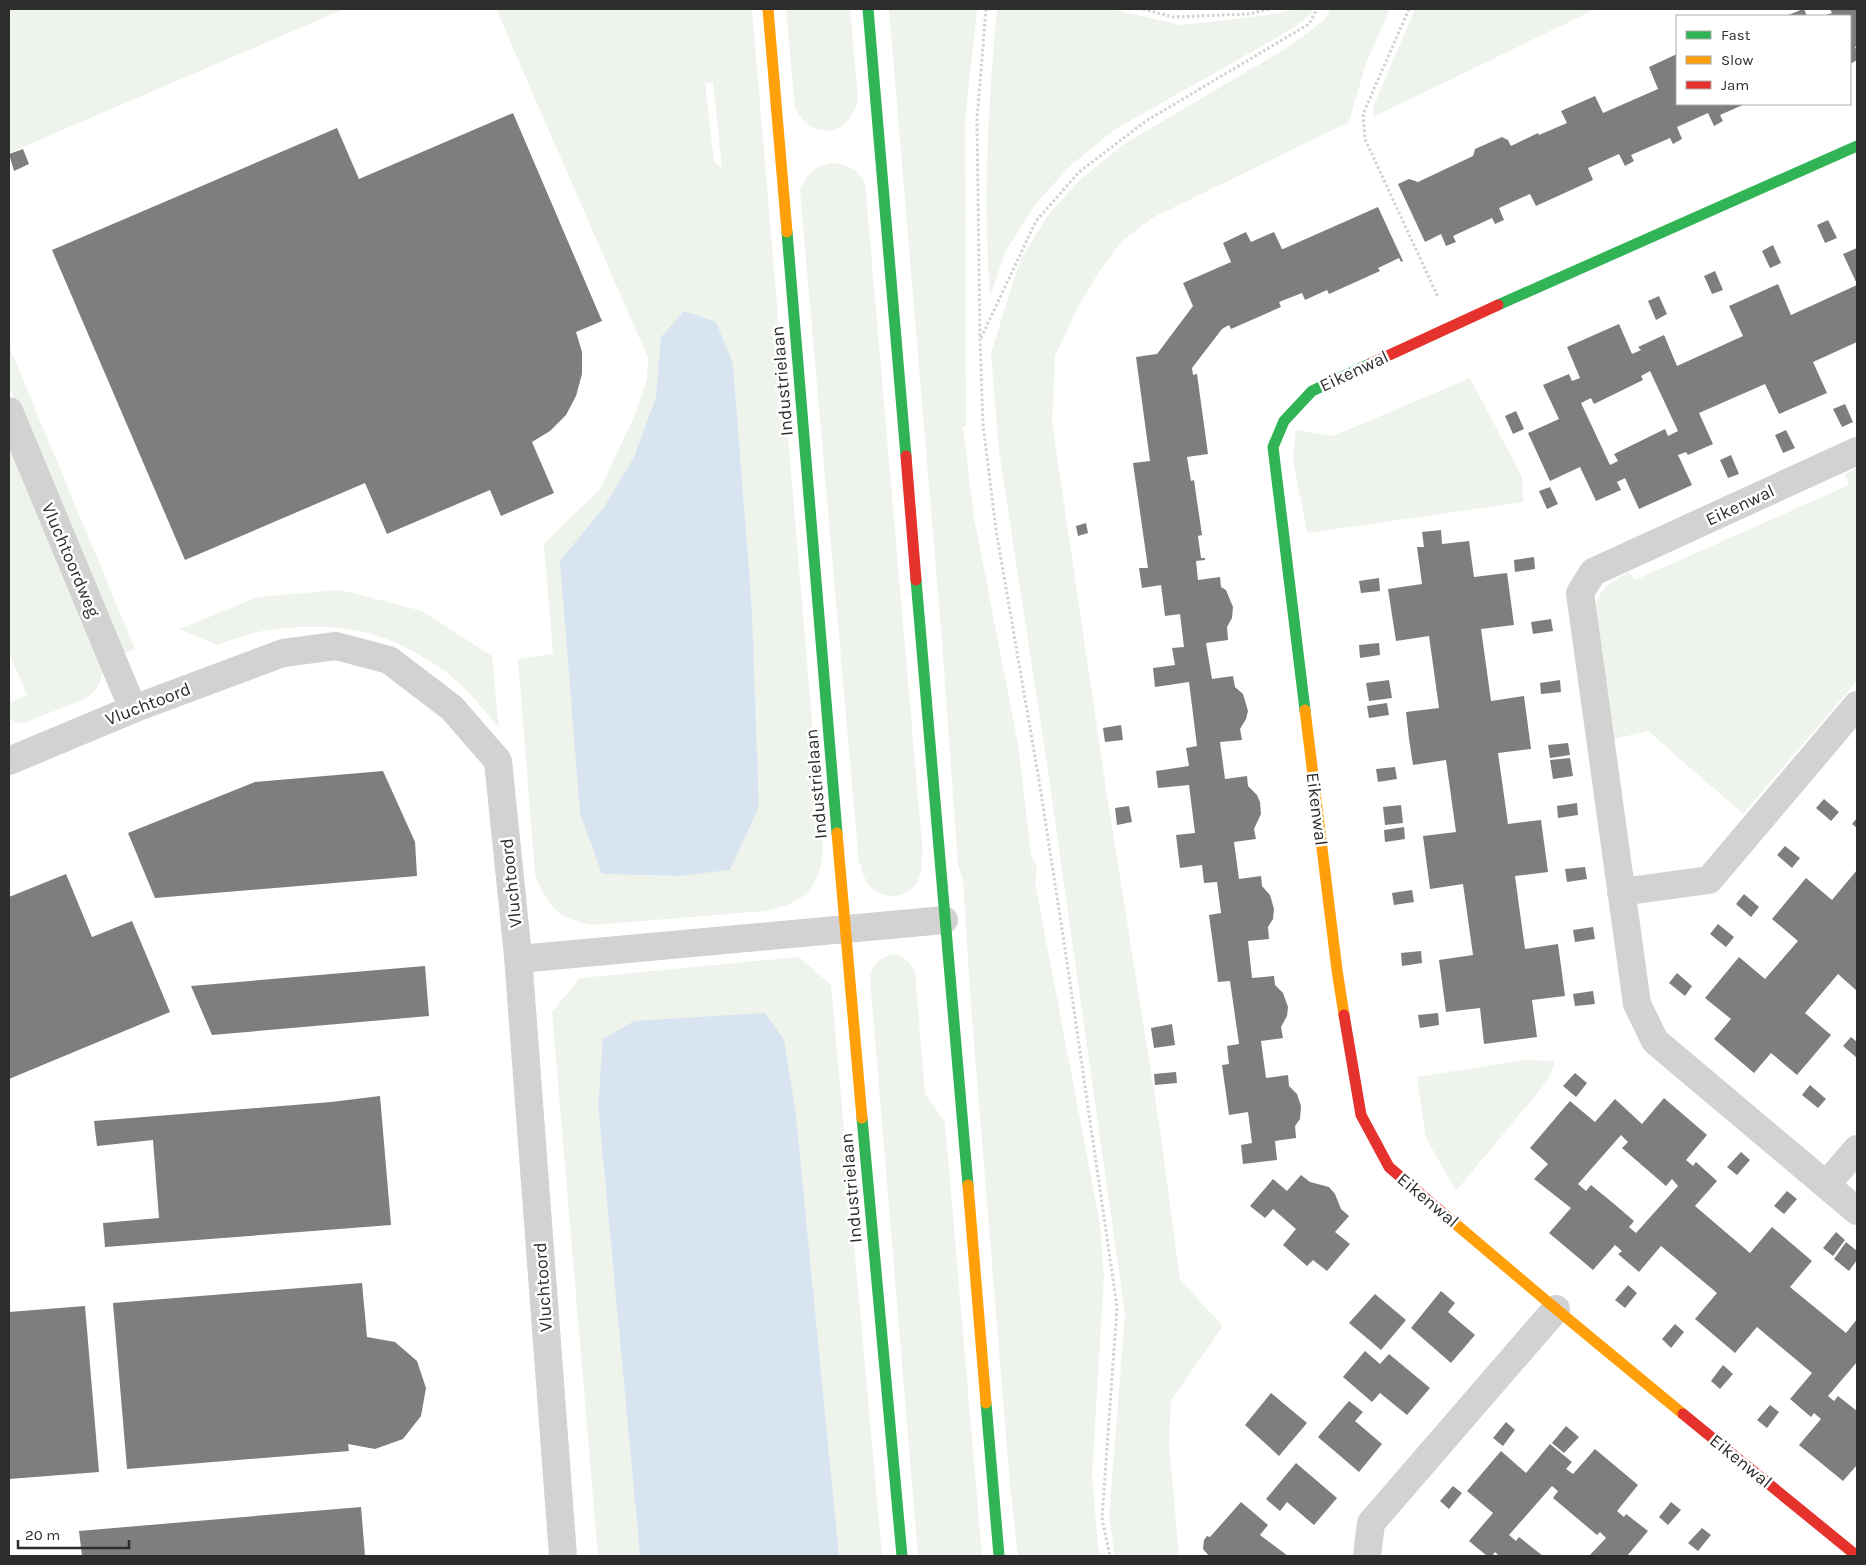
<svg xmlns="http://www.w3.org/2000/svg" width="1866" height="1565" viewBox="0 0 1866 1565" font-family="Karla,sans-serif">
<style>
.green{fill:#eef3eb;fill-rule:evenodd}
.water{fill:#d8e4f0}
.building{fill:#7e7e7e;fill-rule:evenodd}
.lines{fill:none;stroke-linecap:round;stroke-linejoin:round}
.path{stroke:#d2d2d2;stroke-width:3;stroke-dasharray:2.5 2.5;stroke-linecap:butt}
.street{stroke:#d2d2d2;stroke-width:28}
.fast{stroke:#30b455;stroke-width:11}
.slow{stroke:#ff9f0a;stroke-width:11}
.jam{stroke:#e5322d;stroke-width:11}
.labels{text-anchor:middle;stroke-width:5;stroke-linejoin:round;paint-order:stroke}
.street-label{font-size:18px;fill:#2d2d2d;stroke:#fff}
</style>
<rect width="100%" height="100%" fill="#fff"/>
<!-- green -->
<g class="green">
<path d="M9 9H344L9 153Z"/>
<path d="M496 9H752L823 852C819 890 802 904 765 911L593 925C558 918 547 907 535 874L518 659 553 654 544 544 600 489 634 417 647 379 648 358ZM713 82 722 167H721L714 162 705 83ZM716 322 733 363 752 609 759 807 730 870 680 876 602 874 604 507 634 457 656 397 661 337Z"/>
<path d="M786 9H850L858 100C849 136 812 142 795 108Z"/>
<path d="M889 9H977L965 121 966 425 963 427 974 518 1018 744 1031 854 1037 868 1035 883 1100 1224 1104 1277 1092 1475 1098 1547 1101 1556H1018L1010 1485 971 1006 963 880 958 865 942 641Z"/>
<path d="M997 9H1110L1181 25 1262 16 1297 9H1312V13L1296 26 1271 41 1114 130 1070 166 1035 205 1006 251 990 296C983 200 988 104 997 9Z"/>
<path d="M1331 9H1390L1365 66 1349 122 1152 218 1122 241 1100 270 1077 309 1055 356 1052 422 1106 789 1160 1129 1180 1280 1223 1326 1171 1400 1169 1443 1179 1556H1115L1109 1518 1125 1314 1048 771 999 451 991 354 1006 304 1021 259 1048 215 1081 179 1124 144 1290 46 1322 22Z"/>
<path d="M1415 9H1596L1373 117V107Z"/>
<path d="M830 163C846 163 857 169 865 183L923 856 921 857C928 904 866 911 861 864H859L800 191C806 175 813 167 830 163Z"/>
<path d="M9 346 135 649 122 654 9 386Z"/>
<path d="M1470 378 1522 477 1523 502 1307 533 1293 459 1296 430 1333 436Z"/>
<path d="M9 432 102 664C103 681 98 690 85 699L21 724 9 719V703L27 695 9 652Z"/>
<path d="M1857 468V681L1743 814 1648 731 1610 740 1593 613C1601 587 1606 585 1629 572L1635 580 1849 485 1845 474Z"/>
<path d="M341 590 422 611 492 656 499 728C486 712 473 696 458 682 432 659 395 639 360 631 333 625 281 626 253 633 241 636 229 641 217 645L180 629 258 597Z"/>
<path d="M894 954C905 957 911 962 915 972L925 1094 945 1122 982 1556H918L870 978C872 964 880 957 894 954Z"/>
<path d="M799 957 831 985 882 1556H839L796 1115 603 1039 598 1105 640 1556H598L552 1012 580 978Z"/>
<path d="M1525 1060 1555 1061 1548 1080 1456 1191 1426 1138 1417 1077Z"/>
</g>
<!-- water -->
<g class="water">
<path d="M684 311 716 322 733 363 752 609 759 807 730 870 680 876 602 874 580 813 560 561 604 507 634 457 656 397 661 337Z"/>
<path d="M765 1013 784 1040 796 1115 839 1556H640L598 1105 603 1039 634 1021Z"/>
</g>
<!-- building -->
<g class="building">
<path d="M1804 9 1807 16H1786L1803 9Z"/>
<path d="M1830 9H1857V46L1855 47 1857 51V60L1850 64V16H1823L1832 13Z"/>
<path d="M1677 54V104H1745L1720 115 1723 121 1714 126 1708 113 1677 127 1682 139 1673 144 1670 138 1631 155 1634 161 1625 166 1619 154 1588 168 1593 180 1536 206 1530 194 1499 208 1504 220 1495 224 1492 218 1453 236 1456 242 1446 246 1441 234 1425 242 1398 184 1409 179 1418 182 1473 156 1475 149 1502 137 1508 140 1511 146 1538 133 1539 135 1567 123 1561 111 1595 96 1603 113 1658 89 1649 67Z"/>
<path d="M513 113 602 321 576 332 582 352V374L576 396 566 415 550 431 532 442 554 493 501 516 490 490 387 534 365 483 185 560 52 250 337 128 359 179Z"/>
<path d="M23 149 29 164 14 171 9 154Z"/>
<path d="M1378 207 1403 261 1401 262 1399 258 1378 268 1380 271 1329 294 1327 290 1305 300 1302 293 1279 302 1281 307 1231 329 1229 325 1222 329 1192 368 1193 375 1197 374 1208 454 1187 457 1191 481 1194 480 1198 508 1202 535 1198 536 1201 558H1205V560L1196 561 1198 580 1220 577 1221 587 1226 590 1233 607 1232 618 1227 627 1228 640 1206 643 1212 679 1233 676 1235 687 1243 694 1248 711 1246 719 1240 729 1242 740 1220 742 1225 779 1247 776 1248 786 1257 795 1260 802 1261 814 1254 829 1256 839 1234 842 1239 879 1261 876 1262 886 1270 895 1274 909 1273 919 1268 927 1269 939 1248 941 1252 978 1274 976 1275 985 1283 993 1288 1007 1287 1016 1281 1027 1283 1038 1261 1041 1266 1078 1288 1075 1289 1086 1297 1094 1301 1106 1300 1119 1295 1126 1296 1138 1275 1141 1277 1160 1243 1164 1241 1145 1252 1143 1248 1112 1229 1115 1222 1065 1229 1064 1227 1046 1239 1044 1230 981 1218 982 1209 915 1221 913 1217 882 1204 883 1202 865 1180 868 1176 835 1195 833 1189 785 1158 788 1156 771 1189 766 1186 748 1197 746 1189 682 1155 687 1153 668 1175 665 1172 648 1184 647 1180 614 1165 616 1161 585 1142 588 1139 568H1148L1133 463 1150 461 1136 357 1157 354 1193 306 1183 283 1231 262 1223 243 1246 232 1251 242 1274 232 1282 249H1283Z"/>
<path d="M1828 220 1837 238 1825 243 1817 225Z"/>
<path d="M1773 245 1781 263 1770 268 1762 251Z"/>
<path d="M1857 248V284L1843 254Z"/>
<path d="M1715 271 1723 290 1712 294 1704 276Z"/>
<path d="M1778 284 1791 315 1857 285V342L1813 362 1827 393 1779 414 1765 384 1699 413 1713 444 1688 455 1686 452 1678 455 1692 485 1639 509 1625 478 1617 482 1621 490 1596 501 1580 467 1550 481 1528 433 1559 419 1543 385 1569 374 1572 381 1580 378 1567 347 1619 324 1632 354 1641 350 1638 347 1664 335 1677 366 1743 336 1729 306ZM1650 371 1678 431 1668 436 1665 429 1614 454 1618 461 1610 465 1581 403 1591 398 1594 404 1643 380 1641 376Z"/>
<path d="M1659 296 1667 314 1656 320 1648 301Z"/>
<path d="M1845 404 1853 422 1842 427 1833 409Z"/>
<path d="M1516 411 1524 429 1513 434 1505 416Z"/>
<path d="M1786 430 1795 448 1783 453 1775 435Z"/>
<path d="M1731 455 1739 474 1728 478 1720 460Z"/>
<path d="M1550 487 1558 504 1547 509 1539 491Z"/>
<path d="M1086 523 1088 533 1078 536 1076 526Z"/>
<path d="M1441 530 1442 544 1469 541 1474 577 1507 573 1514 625 1481 629 1491 701 1524 696 1531 749 1498 753 1508 824 1541 820 1548 872 1515 876 1520 913 1525 949 1558 944 1565 996 1532 1000 1537 1037 1484 1044 1480 1008 1446 1012 1439 960 1473 955 1463 884 1430 889 1423 836 1456 832 1446 760 1413 765 1409 739 1406 712 1439 708 1429 636 1396 641 1388 589 1422 584 1417 547H1424L1422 532Z"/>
<path d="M1534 557 1535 569 1515 572 1514 560Z"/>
<path d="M1379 578 1380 591 1361 593 1359 581Z"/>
<path d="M1551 619 1553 631 1533 634 1531 622Z"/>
<path d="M1379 643 1380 655 1360 658 1359 645Z"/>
<path d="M1389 680 1392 698 1369 701 1366 683Z"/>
<path d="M1560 680 1561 692 1541 694 1540 683Z"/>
<path d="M1387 703 1389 715 1369 718 1367 706Z"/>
<path d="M1121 725 1123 740 1105 742 1103 728Z"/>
<path d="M1568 743 1570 755 1550 758 1548 745Z"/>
<path d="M1570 758 1573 776 1553 779 1550 760Z"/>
<path d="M1395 767 1397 779 1378 782 1376 769Z"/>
<path d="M383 771 415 842 417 876 155 898 128 833 255 782Z"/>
<path d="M1824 799 1839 812 1831 821 1816 808Z"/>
<path d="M1577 803 1578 815 1558 818 1557 806Z"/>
<path d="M1401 805 1403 823 1385 825 1383 807Z"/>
<path d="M1129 806 1132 822 1117 825 1115 808Z"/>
<path d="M1857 818V828L1852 824Z"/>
<path d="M1404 827 1405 839 1385 842 1384 830Z"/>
<path d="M1785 846 1800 858 1792 868 1777 855Z"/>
<path d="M1585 867 1587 879 1567 882 1565 869Z"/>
<path d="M1857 870V991L1838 974 1805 1013 1831 1035 1797 1075 1771 1053 1754 1073 1714 1039 1731 1019 1705 998 1739 957 1765 979 1798 941 1772 919 1806 878 1832 900Z"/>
<path d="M66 874 92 937 132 921 170 1012 9 1079V897Z"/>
<path d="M1412 890 1414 902 1394 905 1392 893Z"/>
<path d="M1744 894 1759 907 1751 917 1736 904Z"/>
<path d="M1718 924 1734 937 1726 947 1710 934Z"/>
<path d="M1593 927 1595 939 1575 942 1573 930Z"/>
<path d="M1421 951 1422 963 1402 966 1401 953Z"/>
<path d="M425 966 429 1016 212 1035 191 986Z"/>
<path d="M1677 973 1692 986 1685 996 1669 983Z"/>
<path d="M1593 991 1595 1004 1575 1006 1573 994Z"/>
<path d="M1438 1013 1439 1025 1420 1028 1418 1015Z"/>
<path d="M1172 1024 1175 1045 1154 1048 1151 1028Z"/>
<path d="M1851 1037 1857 1042V1058L1843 1046Z"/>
<path d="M1176 1072 1177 1083 1155 1085 1154 1074Z"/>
<path d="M1575 1073 1587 1083 1576 1097 1563 1086Z"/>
<path d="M1810 1085 1826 1099 1818 1108 1802 1095Z"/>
<path d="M380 1096 391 1225 105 1247 103 1223 159 1218 153 1140 97 1146 94 1121 331 1102Z"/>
<path d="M1664 1098 1707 1135 1686 1160 1693 1166 1696 1162 1717 1181 1695 1206 1750 1253 1772 1227 1812 1261 1790 1287 1846 1333 1857 1319V1362L1828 1396 1834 1401 1838 1396 1857 1411V1465L1843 1481 1799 1445 1821 1419 1814 1413 1811 1417 1790 1399 1812 1373 1757 1327 1735 1353 1695 1319 1717 1293 1661 1246 1639 1272 1618 1254 1622 1251 1615 1245 1593 1270 1549 1233 1571 1208 1534 1179 1548 1164 1530 1148 1570 1101 1595 1122 1615 1099 1642 1124ZM1621 1135 1628 1142 1622 1148 1666 1186 1672 1179 1678 1186 1636 1233 1629 1227 1634 1221 1613 1203 1591 1185 1586 1191 1578 1184Z"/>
<path d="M1741 1152 1750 1160 1737 1175 1727 1167Z"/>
<path d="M1301 1175 1310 1182 1329 1187 1335 1194 1341 1209 1349 1216 1335 1232 1350 1244 1327 1271 1313 1260 1307 1266 1283 1245 1296 1229 1273 1209 1265 1218 1250 1206 1273 1179 1287 1191Z"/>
<path d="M1787 1191 1797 1199 1784 1214 1774 1206Z"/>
<path d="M1836 1232 1845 1240 1833 1256 1823 1248Z"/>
<path d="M1846 1242 1857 1251V1260L1849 1271 1834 1259Z"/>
<path d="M362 1283 367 1337 395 1342 417 1361 426 1388 421 1416 403 1439 375 1449 348 1444 349 1451 127 1469 113 1303Z"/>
<path d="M1628 1285 1637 1293 1625 1308 1615 1300Z"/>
<path d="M1441 1291 1455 1303 1448 1312 1475 1335 1451 1363 1411 1328Z"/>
<path d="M1375 1294 1406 1320 1381 1350 1349 1323Z"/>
<path d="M85 1306 99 1472 9 1479V1312Z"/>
<path d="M1675 1324 1684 1332 1671 1348 1662 1339Z"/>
<path d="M1365 1351 1380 1364 1389 1354 1430 1388 1407 1415 1380 1393 1372 1402 1343 1377Z"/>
<path d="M1723 1365 1733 1374 1720 1389 1711 1381Z"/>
<path d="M1271 1393 1307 1423 1279 1456 1245 1425Z"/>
<path d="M1349 1401 1363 1412 1355 1421 1382 1444 1359 1472 1318 1437Z"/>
<path d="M1770 1405 1779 1412 1767 1428 1757 1420Z"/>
<path d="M1506 1422 1515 1430 1503 1446 1493 1438Z"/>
<path d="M1566 1426 1579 1437 1564 1453 1552 1443Z"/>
<path d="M1550 1444 1572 1462 1566 1469 1573 1474 1595 1449 1638 1485 1617 1511 1624 1517 1626 1514 1648 1531 1627 1556H1589L1606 1538 1600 1532 1597 1535 1553 1498 1558 1491 1552 1486 1509 1535 1516 1541 1519 1537 1543 1556H1499L1495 1552 1492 1556H1487L1469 1541 1493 1513 1467 1491 1501 1451 1526 1473Z"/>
<path d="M1296 1463 1337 1498 1314 1525 1287 1502 1280 1511 1266 1499Z"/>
<path d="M1453 1486 1462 1493 1449 1509 1440 1501Z"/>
<path d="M1241 1502 1268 1525 1260 1535 1288 1556H1209L1203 1549 1204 1540 1207 1536 1210 1537Z"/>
<path d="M1671 1502 1681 1510 1668 1525 1659 1517Z"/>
<path d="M361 1507 365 1556H82L79 1531Z"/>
<path d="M1702 1528 1711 1535 1698 1551 1688 1543Z"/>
</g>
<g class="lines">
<!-- path -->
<g class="path">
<path d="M986 9 977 119 980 341 983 424 996 530 1039 780 1067 962 1117 1307 1102 1518 1110 1556"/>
<path d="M1143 9 1173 17 1249 14 1269 9"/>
<path d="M1409 9 1363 114 1365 139 1438 297"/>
<path d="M981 338 1036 221 1079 172 1146 121 1309 24 1317 9"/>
</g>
<!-- street -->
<g class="street">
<path d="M9 411 133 709"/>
<path d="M1857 451 1593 572 1580 593 1637 1004 1655 1041 1857 1211"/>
<path d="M9 761 133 709 283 653 336 646 389 660 452 708 498 761 518 956 563 1556"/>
<path d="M1621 892 1709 880 1857 705"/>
<path d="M518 956 530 958 944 920"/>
<path d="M1826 1185 1857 1149"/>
<path d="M1367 1556 1371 1523 1556 1309"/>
</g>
<!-- fast -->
<g class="fast">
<path d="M868 9 906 456"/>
<path d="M787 232 837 833"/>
<path d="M1498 305 1857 146"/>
<path d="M916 580 968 1185"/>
<path d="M1305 710 1273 447 1284 421 1312 391 1372 363"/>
<path d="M862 1118 902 1556"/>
<path d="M986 1403 999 1556"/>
</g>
<!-- slow -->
<g class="slow">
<path d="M768 9 787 232"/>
<path d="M1305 710 1337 970 1344 1015"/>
<path d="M837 833 862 1118"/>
<path d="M968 1185 986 1403"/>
<path d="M1445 1215 1556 1309 1683 1414"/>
</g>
<!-- jam -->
<g class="jam">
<path d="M1372 363 1498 305"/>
<path d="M906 456 916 580"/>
<path d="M1344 1015 1361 1115 1389 1167 1445 1215"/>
<path d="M1683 1414 1857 1556"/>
</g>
</g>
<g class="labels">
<!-- street labels -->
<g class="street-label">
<text transform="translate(1354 371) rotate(-25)" y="6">Eikenwal</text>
<text transform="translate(782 381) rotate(-95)" y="6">Industrielaan</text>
<text transform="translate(1740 505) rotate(-25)" y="6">Eikenwal</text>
<text transform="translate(71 560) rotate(67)" y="6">Vluchtoordweg</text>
<text transform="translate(148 704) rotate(-21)" y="6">Vluchtoord</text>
<text transform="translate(816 784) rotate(-95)" y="6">Industrielaan</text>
<text transform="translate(1317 809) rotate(83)" y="6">Eikenwal</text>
<text transform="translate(511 883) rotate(-96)" y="6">Vluchtoord</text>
<text transform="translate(851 1188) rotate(-95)" y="6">Industrielaan</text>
<text transform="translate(1428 1200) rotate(40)" y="6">Eikenwal</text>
<text transform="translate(543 1287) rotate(-94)" y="6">Vluchtoord</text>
<text transform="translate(1741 1461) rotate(39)" y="6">Eikenwal</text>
</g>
</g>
<!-- border -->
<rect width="1866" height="1565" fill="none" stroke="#2d2d2d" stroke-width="20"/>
<!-- legend -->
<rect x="1676" y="15" width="175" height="90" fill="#ffffff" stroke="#ababab"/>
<rect x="1686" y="31" width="25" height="8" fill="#30b455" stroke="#ababab"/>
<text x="1721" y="40" font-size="15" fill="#2d2d2d">Fast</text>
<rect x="1686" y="56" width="25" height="8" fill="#ff9f0a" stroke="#ababab"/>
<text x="1721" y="65" font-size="15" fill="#2d2d2d">Slow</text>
<rect x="1686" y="81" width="25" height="8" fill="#e5322d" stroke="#ababab"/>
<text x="1721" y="90" font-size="15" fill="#2d2d2d">Jam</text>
<!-- scale -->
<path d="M18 1540v8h111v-8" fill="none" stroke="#2d2d2d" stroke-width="2.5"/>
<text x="25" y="1540" font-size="15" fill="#2d2d2d" stroke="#ffffff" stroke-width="4" paint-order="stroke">20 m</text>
</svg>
